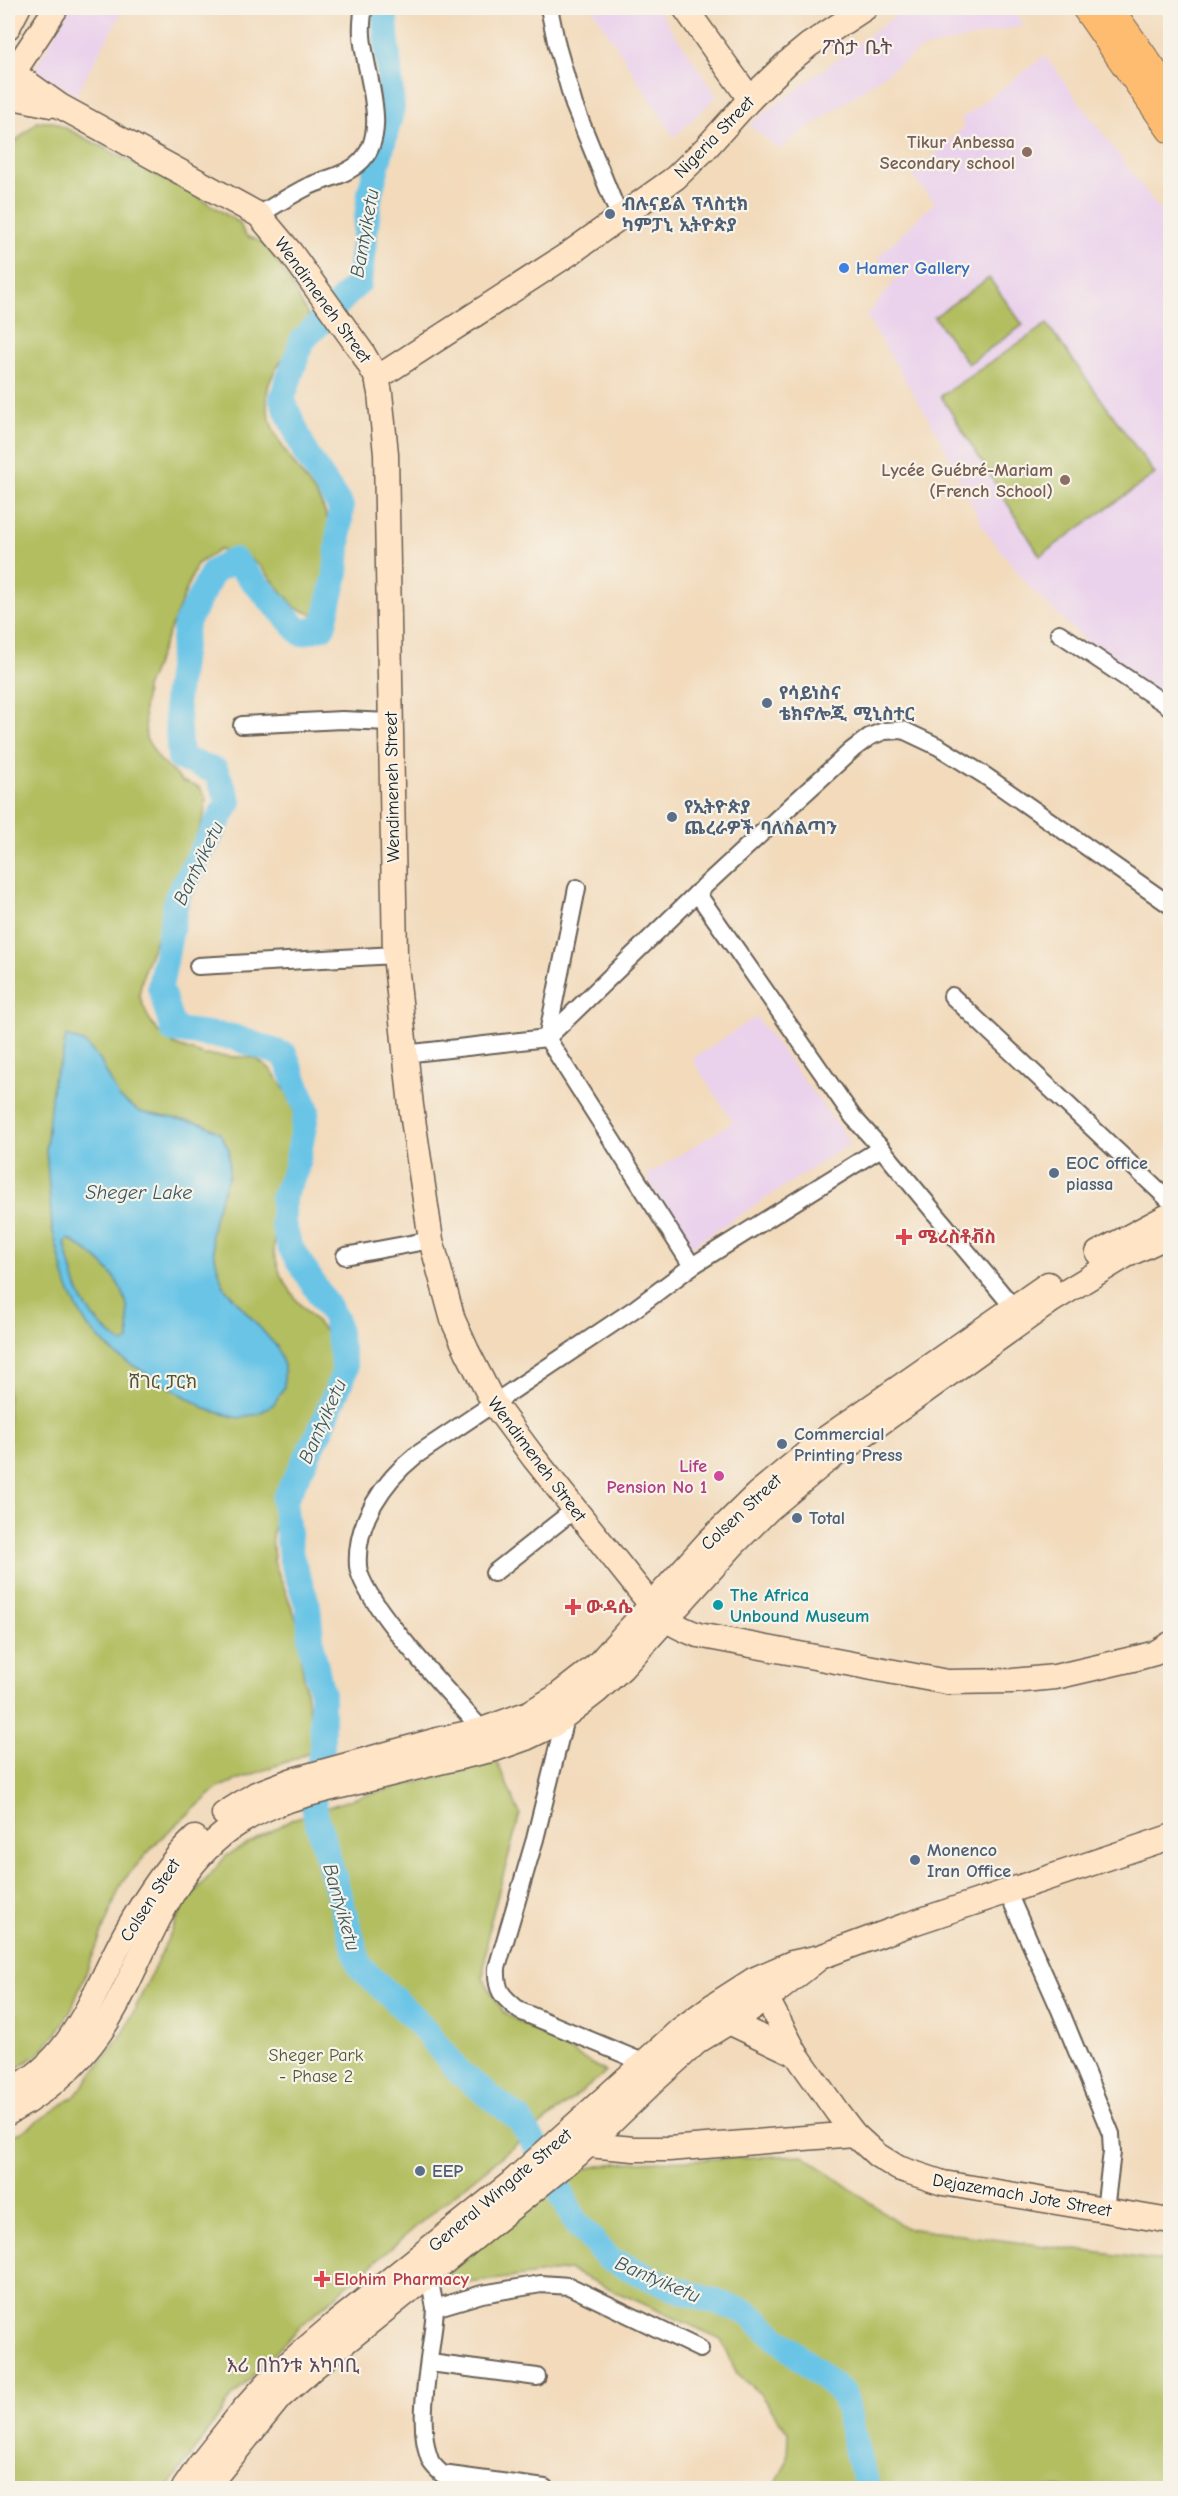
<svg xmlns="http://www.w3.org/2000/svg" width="1178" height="2496" viewBox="0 0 1178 2496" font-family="'Comic Neue','Noto Sans Ethiopic',sans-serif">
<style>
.built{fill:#ead1ec}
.green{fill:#b2be60;stroke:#676d3e;stroke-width:1.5}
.water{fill:#69c4e6;stroke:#427081;stroke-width:1.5;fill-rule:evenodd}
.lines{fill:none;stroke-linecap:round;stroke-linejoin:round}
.river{stroke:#69c4e6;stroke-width:26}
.street-casing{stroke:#675e54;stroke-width:20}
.secondary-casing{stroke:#675e54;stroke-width:27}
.primary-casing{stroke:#675e54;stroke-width:28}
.street{stroke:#fff;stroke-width:16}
.secondary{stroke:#ffe4c6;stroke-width:24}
.primary{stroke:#febc70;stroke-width:26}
.education-dot{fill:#8d6e63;stroke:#f7f3e8;stroke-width:2}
.service-dot{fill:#5c6f8a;stroke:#f7f3e8;stroke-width:2}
.shop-dot{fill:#3f7fe0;stroke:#f7f3e8;stroke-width:2}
.health-dot{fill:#e0444e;stroke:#f7f3e8;stroke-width:2}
.hotel-dot{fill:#d1479c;stroke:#f7f3e8;stroke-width:2}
.culture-dot{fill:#0f9aa8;stroke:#f7f3e8;stroke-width:2}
.labels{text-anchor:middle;stroke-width:4.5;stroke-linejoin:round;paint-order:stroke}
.street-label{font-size:18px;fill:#1c1c1c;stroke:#f7f3e8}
.education-label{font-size:18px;font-weight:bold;fill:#785e54;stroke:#f7f3e8;text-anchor:end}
.service-label{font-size:18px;font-weight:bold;fill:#4e5e75;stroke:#f7f3e8;text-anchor:start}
.shop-label{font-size:18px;font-weight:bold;fill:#366cbe;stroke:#f7f3e8;text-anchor:start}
.health-label{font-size:18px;font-weight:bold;fill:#be3a42;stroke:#f7f3e8;text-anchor:start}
.park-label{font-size:18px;fill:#505534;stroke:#f7f3e8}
.hotel-label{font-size:18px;font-weight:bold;fill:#b23c85;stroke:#f7f3e8;text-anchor:end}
.culture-label{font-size:18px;font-weight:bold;fill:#0d838f;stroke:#f7f3e8;text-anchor:start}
.neighbourhood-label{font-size:20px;fill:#624856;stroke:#f7f3e8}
.water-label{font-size:20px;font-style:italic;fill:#375763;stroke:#f7f3e8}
</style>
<rect width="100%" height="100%" fill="#f7f3e8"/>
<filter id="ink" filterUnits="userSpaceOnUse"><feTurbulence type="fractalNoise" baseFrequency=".0167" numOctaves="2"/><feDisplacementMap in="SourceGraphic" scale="12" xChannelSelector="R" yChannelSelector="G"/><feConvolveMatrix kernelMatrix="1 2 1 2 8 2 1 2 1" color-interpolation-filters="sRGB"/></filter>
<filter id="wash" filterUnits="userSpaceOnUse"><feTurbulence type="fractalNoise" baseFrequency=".008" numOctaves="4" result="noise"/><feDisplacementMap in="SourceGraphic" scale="24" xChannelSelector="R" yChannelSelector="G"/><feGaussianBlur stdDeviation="1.35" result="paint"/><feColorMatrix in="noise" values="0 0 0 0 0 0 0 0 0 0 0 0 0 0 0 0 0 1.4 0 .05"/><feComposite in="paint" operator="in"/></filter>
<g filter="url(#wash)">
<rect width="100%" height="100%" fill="#f2dabb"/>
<!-- built -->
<g class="built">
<path d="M70 8H124L76 95 34 70Z"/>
<path d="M592 8H657L717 96 674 137Z"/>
<path d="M919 8H1011L1025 25 921 49 779 149 749 125 903 10Z"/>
<path d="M1045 56 1170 224V702L1090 645 1032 590 984 529 936 431 866 316 898 277 877 258 935 202 912 177 964 127 961 119Z"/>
<path d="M756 1017 851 1143 689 1248 646 1176 733 1122 692 1059Z"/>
</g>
<!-- green -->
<g class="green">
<path d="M37 122H54L195 195 240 223C246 244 252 234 262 243 280 260 300 301 312 323 299 337 271 370 268 388 260 431 297 464 318 498 337 528 340 588 314 615L296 608 261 567 243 554 219 550 197 564 146 688 144 710 146 738 158 758 182 781 199 787 206 798 204 816 144 970 139 995 148 1017 159 1033 175 1045 204 1055 255 1058 271 1070 286 1091 294 1111 293 1131 275 1210 274 1254 281 1276 297 1301 324 1330 334 1349 337 1374 332 1403 292 1467 272 1535 274 1562 299 1626 301 1659 315 1751 219 1787 159 1840 122 1882 72 2008 57 2033 39 2054 8 2074V148Z"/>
<path d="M989 278 1023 325 968 364 934 317Z"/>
<path d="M1047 324 1155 474 1040 556 941 396Z"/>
<path d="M497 1762 520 1814 489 1927 483 1978 504 2013 606 2072 440 2206 305 2322 232 2397 168 2488H8V2135L20 2133 75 2096 124 2032 183 1907 226 1856 293 1819 355 1798Z"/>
<path d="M803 2155 906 2228 1170 2262V2488H774L787 2461 788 2432 760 2394 737 2374 721 2339 569 2270 453 2285 447 2272 579 2170 615 2163Z"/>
</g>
<!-- water -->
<path class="water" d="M66 1036 85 1043 100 1060 119 1097 140 1112 204 1124 219 1132 229 1149V1175L215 1214 211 1236 216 1261 223 1286 277 1347 284 1366V1387L274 1404 258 1414 238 1418 208 1410 154 1378 117 1356 88 1327 77 1308 67 1286 52 1228 46 1149 53 1079 62 1059ZM69 1239C93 1254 118 1273 126 1302 129 1314 128 1328 129 1340L123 1344C80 1312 77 1292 65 1243Z"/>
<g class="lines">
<!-- river -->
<path class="river" d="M384 8 392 108 370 193 359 282 302 341 282 399 306 454 341 507 336 574 323 627 301 633 234 560 213 572 186 624 176 699 180 758 216 771 229 801 177 897 160 987 173 1030 233 1037 285 1055 307 1110 296 1169 283 1197V1224L290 1247 335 1318 345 1370 321 1429 284 1501 291 1557 308 1606 312 1649 322 1694V1747L313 1806 360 1967 416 2020 461 2074 519 2119 543 2157 575 2221 609 2259 671 2287 748 2313 844 2395 861 2468 869 2488"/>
</g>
</g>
<g filter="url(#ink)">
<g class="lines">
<defs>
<g id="street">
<path d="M549 8 557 46 574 105 620 218"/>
<path d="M259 215C275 205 291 195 307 187 324 179 344 176 358 164 393 135 364 72 362 35 361 26 363 17 363 8"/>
<path d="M1059 633 1170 707"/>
<path d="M242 725 342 720 390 722"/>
<path d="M697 893 853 1117 881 1148"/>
<path d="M198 966 395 955"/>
<path d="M952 996 1170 1201"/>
<path d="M404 1054 547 1038 577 888"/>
<path d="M345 1256 431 1240"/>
<path d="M692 1266 881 1148 1013 1307"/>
<path d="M494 1573 574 1510"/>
<path d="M565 1718 535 1839 497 1968C496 1992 502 1996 520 2011L645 2063"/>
<path d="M482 1730C456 1700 360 1600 358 1566 355 1522 384 1481 415 1456L636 1308 692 1266 547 1038 697 893 793 804 852 750 869 737 884 731 903 730 939 747 984 775 1170 905"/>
<path d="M1008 1893 1060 2010 1111 2134 1112 2152 1105 2210"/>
<path d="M429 2276 435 2308"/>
<path d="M430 2363 537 2377"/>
<path d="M545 2488 442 2474C437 2469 432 2465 430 2460 414 2420 433 2351 435 2308L482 2294 541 2284 569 2286 700 2349"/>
</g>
<g id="secondary">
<path d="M685 8 750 99"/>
<path d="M8 27 18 8"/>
<path d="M17 67 56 8"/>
<path d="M19 77 60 106 259 215 291 253 362 352 377 378 380 393 386 454 395 955 411 1106 431 1240 453 1320 467 1351 494 1404 534 1458 652 1606C666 1621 679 1628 698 1635L947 1682 1013 1681 1055 1677 1137 1658 1155 1653 1170 1644"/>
<path d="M8 96 51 105"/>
<path d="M377 378 570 253 675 178 705 149 750 99 787 63 809 45 865 8"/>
<path d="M1098 1253 1170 1215"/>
<path d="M224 1814 256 1794 293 1780 441 1739 482 1730 529 1713 556 1697 596 1666 708 1542 757 1494 819 1443 1048 1284"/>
<path d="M757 1987 767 1999 796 2054 838 2113 854 2134 877 2155 898 2168 943 2183 1170 2221"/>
<path d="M729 2022 796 2054"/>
<path d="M8 2091C73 2063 94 1991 125 1934 144 1900 166 1865 195 1838"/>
<path d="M8 2113C55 2087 90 2055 116 2006 149 1944 170 1872 230 1829 270 1800 316 1792 362 1781 406 1770 450 1759 495 1749L526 1738 553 1725 597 1691 622 1668 734 1544 769 1509 824 1463 1051 1301 1125 1256 1170 1235"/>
<path d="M588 2145 634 2149H669L854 2134"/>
<path d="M184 2488 199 2466 244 2409 275 2375 336 2323 511 2183 680 2030 714 2005 753 1980 792 1963 820 1957 904 1926 1170 1837"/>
<path d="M206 2488 280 2397 313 2368 577 2155 655 2080 698 2041 767 1999 818 1959"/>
</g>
<g id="primary">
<path d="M1085 8 1170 130"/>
<path d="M1110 8 1170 93"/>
</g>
</defs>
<!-- street casing -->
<use href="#street" class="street-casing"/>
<!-- secondary casing -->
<use href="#secondary" class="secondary-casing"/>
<!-- primary casing -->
<use href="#primary" class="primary-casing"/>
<!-- street -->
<use href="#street" class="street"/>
<!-- secondary -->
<use href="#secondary" class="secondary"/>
<!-- primary -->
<use href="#primary" class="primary"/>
</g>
</g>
<!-- markers -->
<g class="education-dot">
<circle cx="1027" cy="152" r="6"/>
<circle cx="1065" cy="480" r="6"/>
</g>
<g class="service-dot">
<circle cx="610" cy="214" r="6"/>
<circle cx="767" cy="703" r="6"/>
<circle cx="672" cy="817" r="6"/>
<circle cx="1054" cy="1173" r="6"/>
<circle cx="782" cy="1444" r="6"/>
<circle cx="797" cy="1518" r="6"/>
<circle cx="915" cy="1860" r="6"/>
<circle cx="420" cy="2171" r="6"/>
</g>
<circle class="shop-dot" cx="844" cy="268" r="6"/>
<g class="health-dot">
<path d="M901 1228h6v6h6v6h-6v6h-6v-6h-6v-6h6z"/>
<path d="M570 1598h6v6h6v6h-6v6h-6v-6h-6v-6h6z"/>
<path d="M319 2270h6v6h6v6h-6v6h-6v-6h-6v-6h6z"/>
</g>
<circle class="hotel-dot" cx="719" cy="1476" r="6"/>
<circle class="culture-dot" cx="718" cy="1605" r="6"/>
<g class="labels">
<!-- street labels -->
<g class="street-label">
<text transform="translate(714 137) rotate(-46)" y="6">Nigeria Street</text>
<text transform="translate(323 300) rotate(54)" y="6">Wendimeneh Street</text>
<text transform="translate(392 787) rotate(-91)" y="6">Wendimeneh Street</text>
<text transform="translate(537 1459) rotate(53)" y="6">Wendimeneh Street</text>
<text transform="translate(741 1512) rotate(-43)" y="6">Colsen Street</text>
<text transform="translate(150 1900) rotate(-57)" y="6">Colsen Steet</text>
<text transform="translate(500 2190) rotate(-40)" y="6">General Wingate Street</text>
<text transform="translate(1022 2195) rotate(10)" y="6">Dejazemach Jote Street</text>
</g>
<!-- education labels -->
<g class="education-label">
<text x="1015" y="148">Tikur Anbessa<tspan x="1015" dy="21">Secondary school</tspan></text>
<text x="1053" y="476">Lycée Guébré-Mariam<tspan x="1053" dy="21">(French School)</tspan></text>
</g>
<!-- service labels -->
<g class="service-label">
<text x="622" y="210">ብሉናይል ፕላስቲክ<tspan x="622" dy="21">ካምፓኒ ኢትዮጵያ</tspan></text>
<text x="779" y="699">የሳይነስና<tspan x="779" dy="21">ቴክኖሎጂ ሚኒስተር</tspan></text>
<text x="684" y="813">የኢትዮጵያ<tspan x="684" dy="21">ጨረራዎች ባለስልጣን</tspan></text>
<text x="1066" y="1169">EOC office<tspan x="1066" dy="21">piassa</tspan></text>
<text x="794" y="1440">Commercial<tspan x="794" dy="21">Printing Press</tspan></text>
<text x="809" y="1524">Total</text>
<text x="927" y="1856">Monenco<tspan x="927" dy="21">Iran Office</tspan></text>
<text x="432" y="2177">EEP</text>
</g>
<!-- shop labels -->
<g class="shop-label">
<text x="856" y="274">Hamer Gallery</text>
</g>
<!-- health labels -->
<g class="health-label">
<text x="918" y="1243">ሜሪስቶቭስ</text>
<text x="586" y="1613">ውዳሴ</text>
<text x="334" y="2285">Elohim Pharmacy</text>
</g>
<!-- park labels -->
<g class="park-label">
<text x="163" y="1388">ሸገር ፓርክ</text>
<text x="316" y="2061">Sheger Park<tspan x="316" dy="21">- Phase 2</tspan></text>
</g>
<!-- hotel labels -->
<g class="hotel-label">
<text x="707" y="1472">Life<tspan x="707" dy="21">Pension No 1</tspan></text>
</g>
<!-- culture labels -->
<g class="culture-label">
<text x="730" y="1601">The Africa<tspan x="730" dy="21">Unbound Museum</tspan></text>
</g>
<!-- neighbourhood labels -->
<g class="neighbourhood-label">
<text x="857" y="54">ፖስታ ቤት</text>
<text x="293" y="2372">እሪ በከንቱ አካባቢ</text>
</g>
<!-- water labels -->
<g class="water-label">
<text transform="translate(364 233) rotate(-80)" y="7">Bantyiketu</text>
<text transform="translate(198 863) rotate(-64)" y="7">Bantyiketu</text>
<text x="139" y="1199">Sheger Lake</text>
<text transform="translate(322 1421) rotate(-66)" y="7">Bantyiketu</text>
<text transform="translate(342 1907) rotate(74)" y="7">Bantyiketu</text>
<text transform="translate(658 2279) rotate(23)" y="7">Bantyiketu</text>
</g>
</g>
<!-- margin -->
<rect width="1178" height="2496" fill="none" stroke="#f7f3e8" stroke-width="30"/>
</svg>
